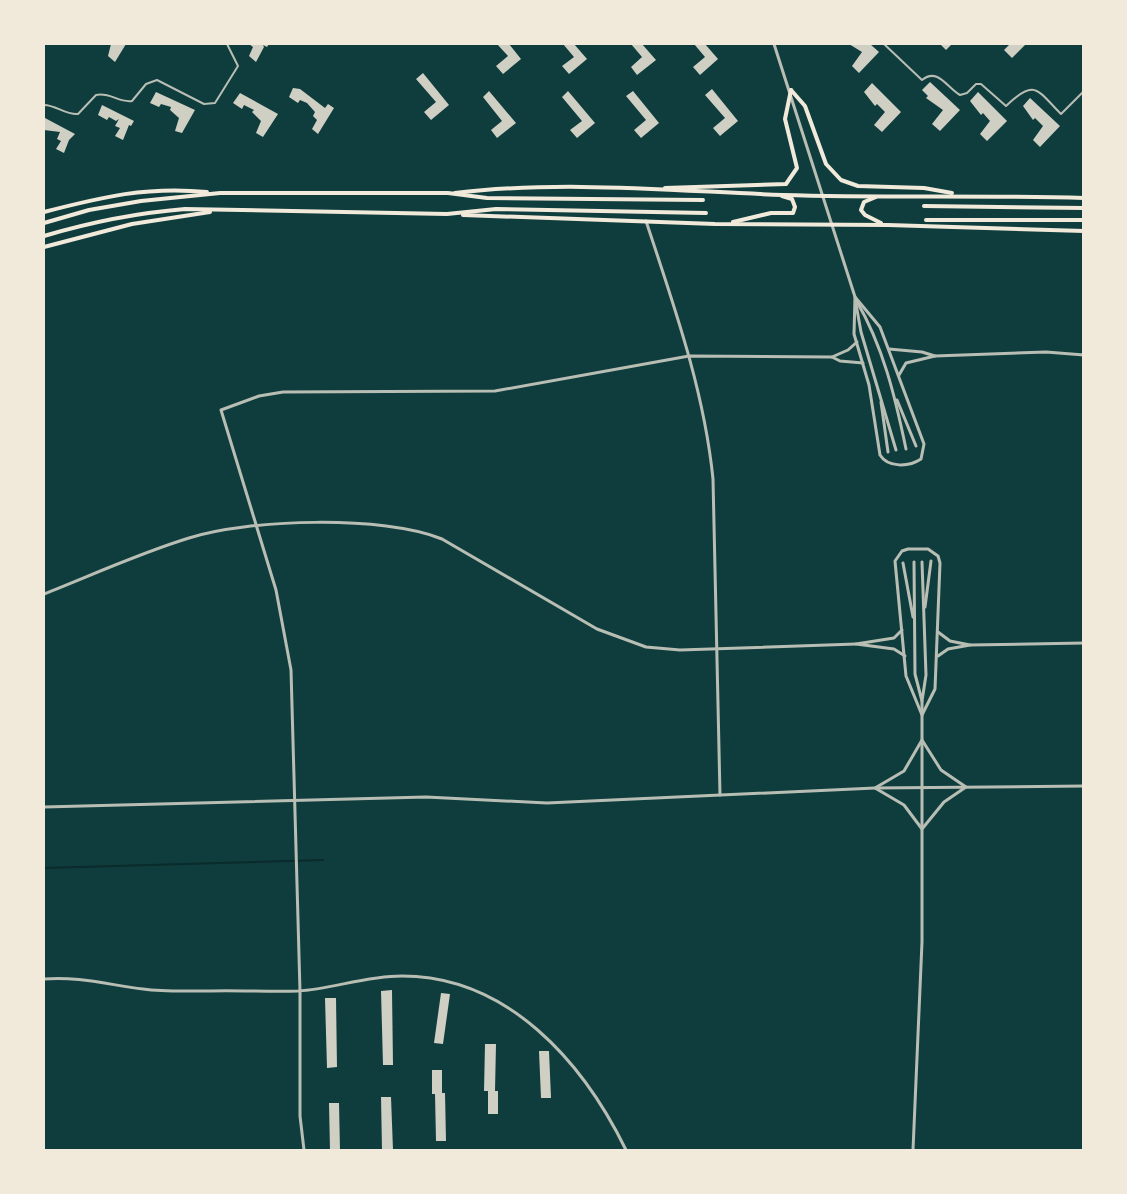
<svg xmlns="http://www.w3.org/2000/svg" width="1127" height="1194" viewBox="0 0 1127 1194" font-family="Mulish,sans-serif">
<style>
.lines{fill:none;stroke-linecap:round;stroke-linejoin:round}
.stream{stroke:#0a2a2b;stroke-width:2}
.building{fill:#cfcfc3}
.pedestrian{stroke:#b8beb3;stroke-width:2}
.minor{stroke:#b8beb3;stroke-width:3}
.tertiary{stroke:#b8beb3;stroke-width:3}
.secondary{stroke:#f1e9da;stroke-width:4}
</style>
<rect width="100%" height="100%" fill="#0f3d3e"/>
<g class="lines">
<!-- stream -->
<path class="stream" d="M44 868 323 860"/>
</g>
<!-- building -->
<g class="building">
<path d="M111 44H126L115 62 108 56Z"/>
<path d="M249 44H269L267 47 263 45 264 47 256 62 249 56 253 47Z"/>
<path d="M497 44H509L521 59 503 74 496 66 508 56Z"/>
<path d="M563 44H574L587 59 569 74 562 66 574 57Z"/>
<path d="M631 44H642L656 60 637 75 631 67 642 57Z"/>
<path d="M694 44H705L718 59 700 75 693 67 705 57Z"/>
<path d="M849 44H870L879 52 859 73 852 66 862 52Z"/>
<path d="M940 44H952L946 50Z"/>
<path d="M1010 44H1026L1012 58 1004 50Z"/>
<path d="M423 73 449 105 431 120 424 112 436 102 416 79Z"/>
<path d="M930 82 960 110 940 131 932 124 943 110 926 98 928 96 922 90Z"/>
<path d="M872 83 901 112 882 132 874 125 885 112 877 104 875 106 864 92Z"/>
<path d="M293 88 300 89 325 108 328 104 334 108 318 134 312 129 317 120 313 116 315 112 307 103 300 100 298 103 289 97Z"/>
<path d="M712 89 738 121 720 136 713 128 725 118 705 95Z"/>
<path d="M489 91 516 123 497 138 491 130 502 121 483 97Z"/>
<path d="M568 91 595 123 577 138 570 130 582 121 562 97Z"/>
<path d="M633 91 659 123 641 138 634 130 646 120 626 96Z"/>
<path d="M156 92 195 110 182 133 175 131 179 118 170 110 171 107 161 104 159 107 150 103Z"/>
<path d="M978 92 1007 121 987 141 980 134 990 121 983 113 981 115 970 101Z"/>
<path d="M240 93 278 114 263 137 256 133 261 121 252 112 254 110 244 105 242 109 233 103Z"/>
<path d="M1030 98 1060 126 1040 147 1033 140 1043 126 1035 118 1033 120 1023 106Z"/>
<path d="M102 105 134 121 131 126 129 125 123 140 115 136 120 128 115 126 119 119 116 121 109 117 107 120 98 115Z"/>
<path d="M45 118 75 134 69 140 64 153 56 149 61 141 57 139 60 132 44 130Z"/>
<path d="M392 990 393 1065H383L381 991Z"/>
<path d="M441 993 450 994 443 1044 434 1043Z"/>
<path d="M325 998H336L337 1067 327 1068Z"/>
<path d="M485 1044H496L495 1091H498V1114H488V1091H484Z"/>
<path d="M539 1051H549L551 1098H541Z"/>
<path d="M432 1070H442V1093H445L446 1141H436L435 1094H432Z"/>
<path d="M381 1097H391L393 1150H382Z"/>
<path d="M329 1103H339L340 1150H330Z"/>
</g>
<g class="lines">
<!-- pedestrian -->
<g class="pedestrian">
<path d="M884 44 922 80C938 67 947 88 960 95L967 93 976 84H981L1006 106C1035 78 1037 90 1061 114L1084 91"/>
<path d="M44 105C56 105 65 115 78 114L96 95C110 92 119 103 132 101L146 84 157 80 204 104 215 103 238 66 227 44"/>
</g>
<!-- minor -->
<path class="minor" d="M44 979C77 976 110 985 143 989 164 992 185 991 207 991 237 990 268 992 298 991 332 989 365 976 402 976 508 976 583 1062 626 1150"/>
<!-- tertiary -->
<g class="tertiary">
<path d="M774 44 856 300C883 346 895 396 906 449"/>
<path d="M646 221C674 306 704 390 713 479L720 795"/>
<path d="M855 297 880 327 924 444 921 459C909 467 888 468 880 455L869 385 854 334Z"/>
<path d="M856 304 861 332 896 450"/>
<path d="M857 342 848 350 832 357 840 361 863 363"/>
<path d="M889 349 922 352 935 356 906 363 899 375"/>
<path d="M935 356 1046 352 1084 355"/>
<path d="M897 400 916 446"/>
<path d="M881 402 888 452"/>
<path d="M908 549H928L938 556 940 563 935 689 922 715 906 676 895 561 902 551Z"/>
<path d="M914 562 915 674 922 701 926 675 922 562"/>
<path d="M903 563 913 617"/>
<path d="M44 594C92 575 140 553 189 538 249 519 383 515 442 539L597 629 646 647 680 650 856 644"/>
<path d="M925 607 931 561"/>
<path d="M902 630 894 638 856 644 894 649 905 656"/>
<path d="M970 645 1084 643"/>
<path d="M938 656 948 649 970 645 950 641 938 632"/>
<path d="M922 740 941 770 966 787 944 802 922 829 904 805 875 788 904 771Z"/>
<path d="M44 807 426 797 547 803 875 788 1084 786"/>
<path d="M304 1150 300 1116V991L291 670 276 590 221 410 259 396 283 392 495 391 689 356 832 357"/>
<path d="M913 1150 922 942V701"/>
</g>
<!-- secondary -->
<g class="secondary">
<path d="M791 90 805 106 826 164 841 180 858 186 924 188 952 193"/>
<path d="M665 188 786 184 797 168 785 119 791 90"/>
<path d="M455 193C563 180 674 191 783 195 883 198 983 195 1084 198"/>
<path d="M876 197 864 202 861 210 865 215 881 223"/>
<path d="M924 206 1084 208"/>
<path d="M44 212C102 197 147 186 207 192"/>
<path d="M463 215 715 224 888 225 1084 231"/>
<path d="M926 220H1084"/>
<path d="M733 222 771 213H793L795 207 792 199 782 196"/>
<path d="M44 223 89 210 141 201 220 193H448L487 198 703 200"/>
<path d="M44 236C91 222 136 213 185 209L447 214 496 209 706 213"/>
<path d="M44 247 132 224 210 212"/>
</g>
</g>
<!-- border -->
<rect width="1127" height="1194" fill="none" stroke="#f1e9da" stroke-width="90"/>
</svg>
